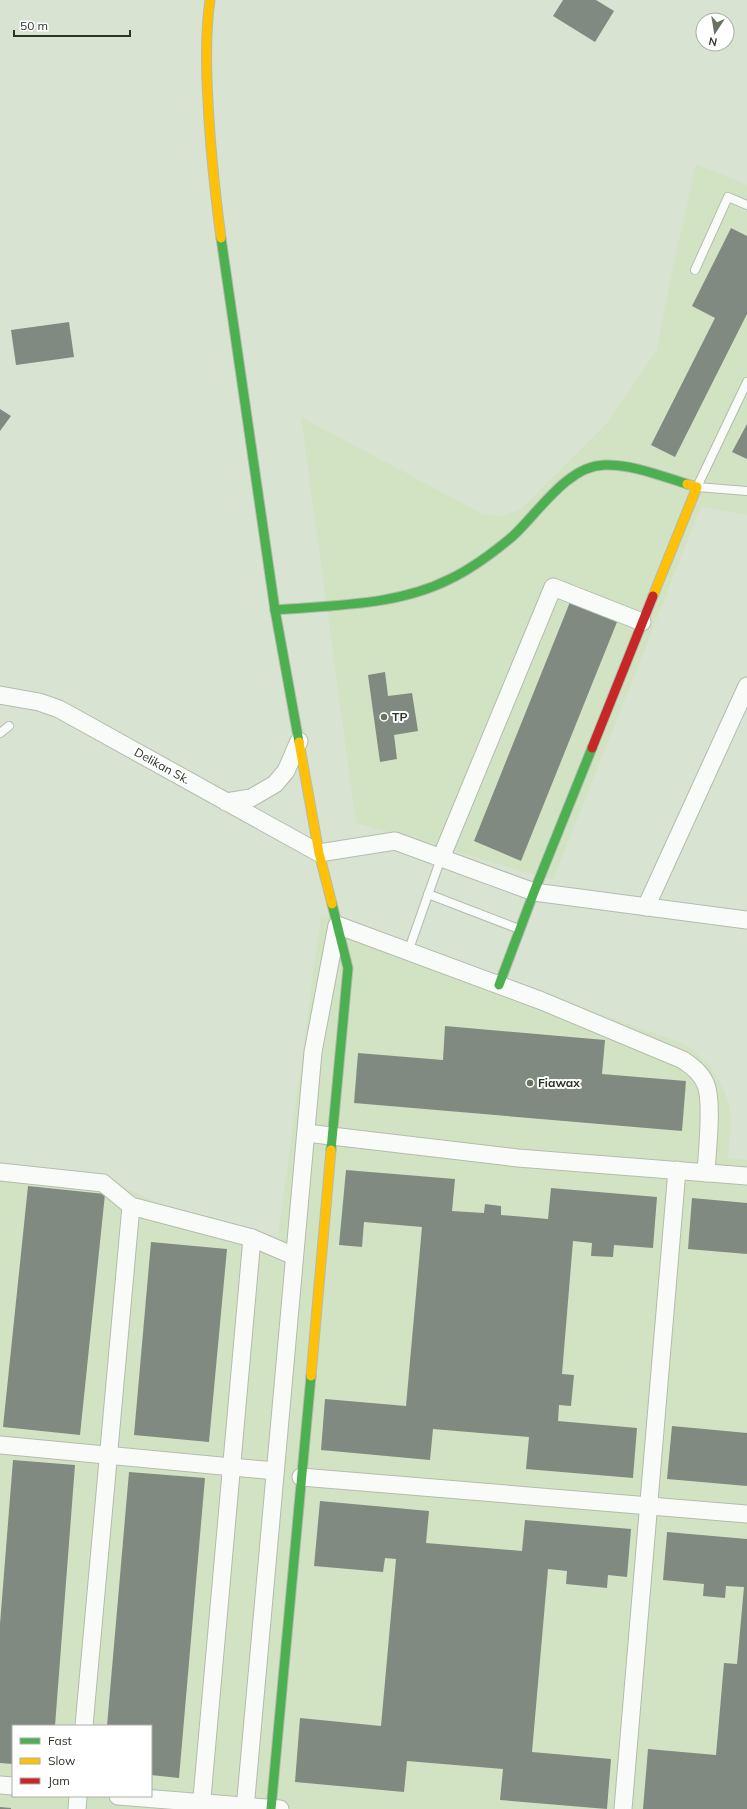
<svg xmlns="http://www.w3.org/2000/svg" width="747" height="1809" viewBox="0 0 747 1809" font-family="Mulish,sans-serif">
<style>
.built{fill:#d2e3c4;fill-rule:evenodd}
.building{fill:#808a80}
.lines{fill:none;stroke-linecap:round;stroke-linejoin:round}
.lane-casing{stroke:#b4bcad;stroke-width:10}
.street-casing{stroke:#b4bcad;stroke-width:19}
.fast-casing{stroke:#b4bcad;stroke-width:11}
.slow-casing{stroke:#b4bcad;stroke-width:11}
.jam-casing{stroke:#b4bcad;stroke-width:11}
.lane{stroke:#f9fbf8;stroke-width:8}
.street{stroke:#f9fbf8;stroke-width:17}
.fast{stroke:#4caf50;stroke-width:9}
.slow{stroke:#ffc107;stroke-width:9}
.jam{stroke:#c62828;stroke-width:9}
.poi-dot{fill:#697162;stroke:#fff;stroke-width:1.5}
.labels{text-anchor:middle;stroke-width:4;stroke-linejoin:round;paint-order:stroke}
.poi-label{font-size:12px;font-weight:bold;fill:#2c3427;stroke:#fff;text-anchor:start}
.street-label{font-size:12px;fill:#2c3427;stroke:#fff}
</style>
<rect width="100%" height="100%" fill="#d9e3d1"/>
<!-- built -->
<g class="built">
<path d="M696 164 747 185V515L701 507 553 880 356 823 301 417 483 514 502 516 521 509 607 423 657 350 668 290Z"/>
<path d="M321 915 679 1042 690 1048 710 1066 724 1090 729 1104 731 1119 728 1158 747 1160V1809H0V1164L120 1186 158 1203 176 1209 278 1237ZM13 1726H151V1796H13Z"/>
</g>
<!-- building -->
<g class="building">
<path d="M563 0H596L614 11 595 42 553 16Z"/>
<path d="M731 228 747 236V314L675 457 651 445 715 318 692 306Z"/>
<path d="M69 322 74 357 16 365 11 330Z"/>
<path d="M0 409 11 416 0 431Z"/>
<path d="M747 424V459L732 452Z"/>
<path d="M570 602 617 622 521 861 474 841Z"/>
<path d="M385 672 388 696 412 693 418 731 394 735 397 759 380 762 368 675Z"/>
<path d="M445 1026 605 1040 602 1074 686 1081 682 1131 354 1103 358 1053 443 1060Z"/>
<path d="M346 1170 455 1179 452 1211 484 1213 485 1204 501 1206V1215L548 1219 551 1188 657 1197 653 1248 614 1245 613 1257 591 1256 592 1243 573 1241 562 1374 574 1375 571 1406 559 1405 558 1421 637 1428 633 1478 526 1469 529 1437 433 1429 430 1460 321 1450 325 1399 406 1406 422 1227 364 1222 362 1247 339 1245Z"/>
<path d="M28 1186 105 1194 80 1435 3 1427Z"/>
<path d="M692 1198 747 1203V1254L688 1249Z"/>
<path d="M151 1242 227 1249 209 1442 134 1435Z"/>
<path d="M672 1426 747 1433V1486L667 1479Z"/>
<path d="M13 1460 75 1465 55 1726H13V1764L0 1763V1624Z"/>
<path d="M129 1472 205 1478 179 1778 151 1775V1726H107Z"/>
<path d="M320 1501 429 1511 426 1543 522 1551 525 1520 631 1529 627 1577 608 1575 607 1588 566 1584 567 1571 548 1569 532 1752 611 1759 607 1809 500 1800 503 1769 407 1761 404 1792 295 1782 300 1718 381 1726 396 1559 385 1558 383 1572 314 1566Z"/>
<path d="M667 1532 747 1539V1809H643L648 1749 716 1755 724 1663 737 1664 744 1587 726 1586 725 1598 703 1596 704 1584 663 1580Z"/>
<path d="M0 1807 11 1808V1809H0Z"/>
</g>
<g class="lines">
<defs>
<g id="lane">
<path d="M695 270 728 197 747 205"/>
<path d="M747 382 697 487 747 491"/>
<path d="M0 733 9 726"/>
<path d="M428 894 519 929"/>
<path d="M408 952 441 858"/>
</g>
<g id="street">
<path d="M0 695 39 702 59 709 319 853 395 841 534 892 747 920"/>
<path d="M226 802 251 798 275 784 286 771 299 741"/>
<path d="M441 858 553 587 642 622"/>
<path d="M646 907 747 686"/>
<path d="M306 1133 518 1158 747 1176"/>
<path d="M0 1172 103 1183 131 1206 252 1238"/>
<path d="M0 1445 275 1471"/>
<path d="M301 1477 747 1514"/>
<path d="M84 1726 131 1206"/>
<path d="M0 1785 13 1786"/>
<path d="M118 1796 280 1809"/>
<path d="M77 1809 78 1796"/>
<path d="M201 1809 252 1238 294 1256"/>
<path d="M245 1809 313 1052 337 925 542 1001 683 1060C693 1067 702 1074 706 1085 713 1103 707 1152 706 1173"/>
<path d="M623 1809 677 1170"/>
</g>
<g id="fast">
<path d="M221 238 275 610 299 742"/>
<path d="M275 610C333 605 397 606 450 579 473 568 494 552 513 536 538 513 567 466 604 465 632 464 661 476 687 484"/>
<path d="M499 985 534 892 592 748"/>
<path d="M331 1150 348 968 332 904"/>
<path d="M271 1809 311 1376"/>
</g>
<g id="slow">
<path d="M210 0C205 34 206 67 208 101 210 147 215 192 221 238"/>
<path d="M653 596 697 487 687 484"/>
<path d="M299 742 319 853 332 904"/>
<path d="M311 1376 331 1150"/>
</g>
<path id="jam" d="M592 748 653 596"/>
</defs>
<!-- lane casing -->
<use href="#lane" class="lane-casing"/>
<!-- street casing -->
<use href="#street" class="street-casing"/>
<!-- fast casing -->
<use href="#fast" class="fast-casing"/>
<!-- slow casing -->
<use href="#slow" class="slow-casing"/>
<!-- jam casing -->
<use href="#jam" class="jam-casing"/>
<!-- lane -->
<use href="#lane" class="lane"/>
<!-- street -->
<use href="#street" class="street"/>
<!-- fast -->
<use href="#fast" class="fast"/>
<!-- slow -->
<use href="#slow" class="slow"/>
<!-- jam -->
<use href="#jam" class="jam"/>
</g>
<!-- markers -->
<g class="poi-dot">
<circle cx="384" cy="717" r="4"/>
<circle cx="530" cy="1083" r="4"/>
</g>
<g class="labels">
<!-- poi labels -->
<g class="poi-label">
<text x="392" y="721">TP</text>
<text x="538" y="1087">Fiawax</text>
</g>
<!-- street labels -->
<g class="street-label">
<text transform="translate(162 766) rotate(29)" y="4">Delikan Sk.</text>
</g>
</g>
<!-- legend -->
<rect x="12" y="1725" width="140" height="72" fill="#ffffff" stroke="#abaea9"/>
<rect x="20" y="1738" width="20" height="6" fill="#4caf50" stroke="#abaea9"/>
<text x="48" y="1745" font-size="12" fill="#2c3427">Fast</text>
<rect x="20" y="1758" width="20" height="6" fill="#ffc107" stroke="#abaea9"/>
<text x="48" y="1765" font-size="12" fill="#2c3427">Slow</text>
<rect x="20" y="1778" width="20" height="6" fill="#c62828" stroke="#abaea9"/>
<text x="48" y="1785" font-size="12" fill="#2c3427">Jam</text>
<!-- north arrow -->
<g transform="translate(715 32) rotate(192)"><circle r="19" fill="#ffffff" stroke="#abaea9"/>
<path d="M0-3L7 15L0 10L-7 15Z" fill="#697162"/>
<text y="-6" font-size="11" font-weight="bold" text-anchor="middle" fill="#2c3427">N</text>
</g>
<!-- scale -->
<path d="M14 30v6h116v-6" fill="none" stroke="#2c3427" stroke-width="2"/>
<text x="20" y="30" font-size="12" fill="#2c3427" stroke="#ffffff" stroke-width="3" paint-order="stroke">50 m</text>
</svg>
